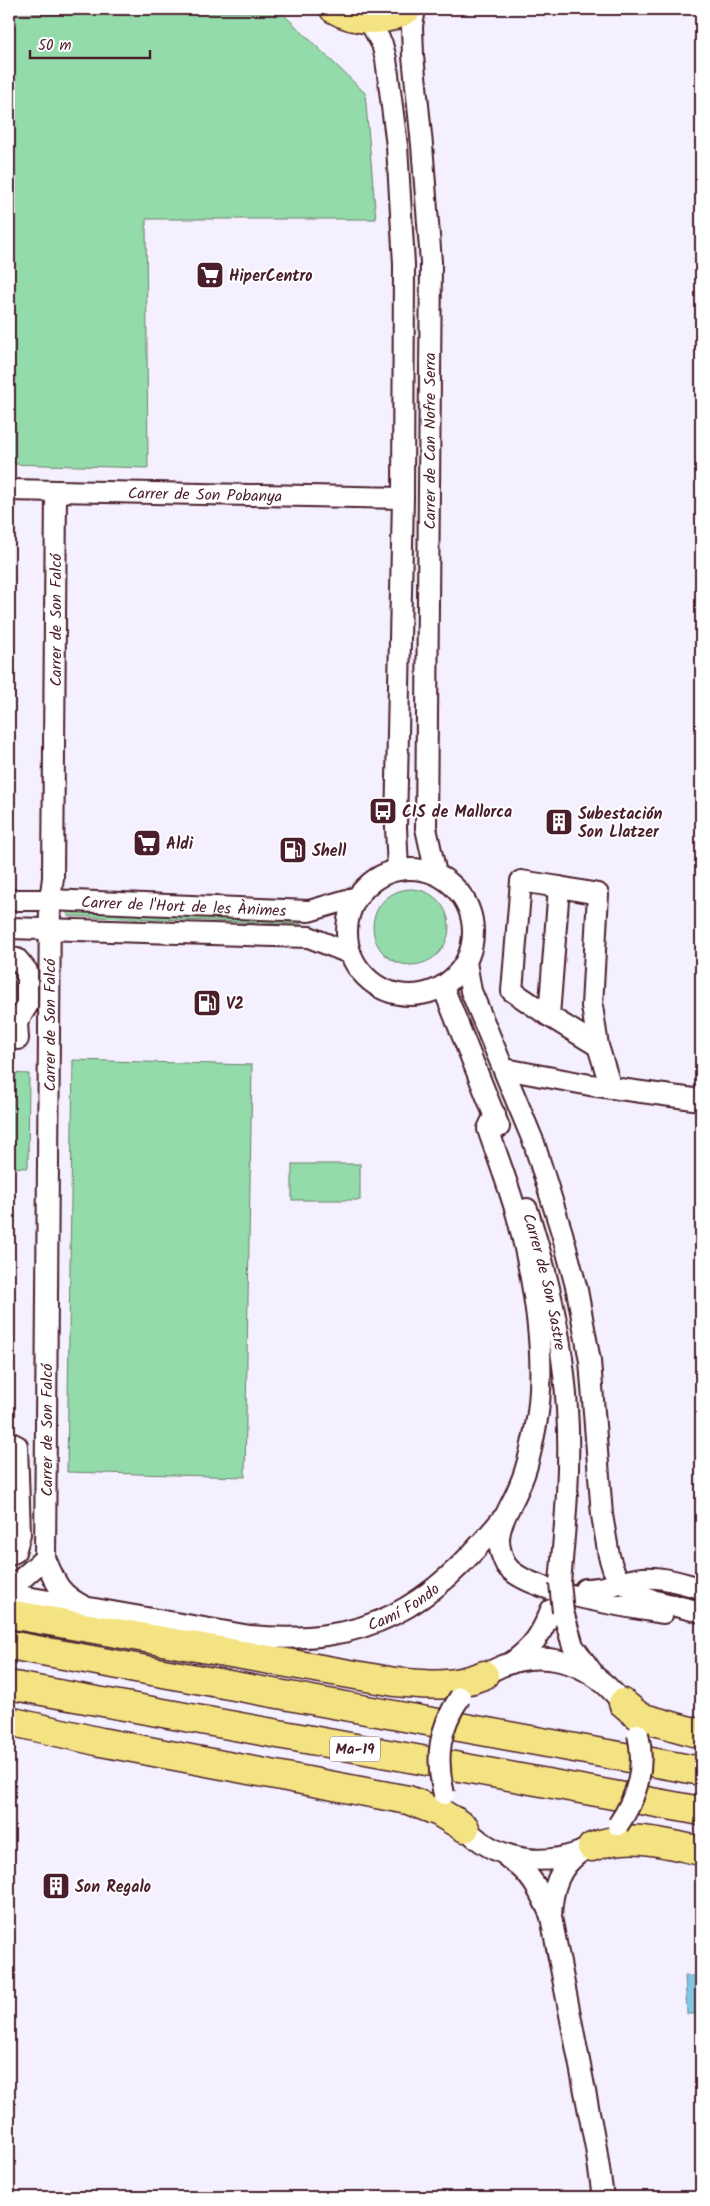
<svg xmlns="http://www.w3.org/2000/svg" width="710" height="2206" viewBox="0 0 710 2206" font-family="Kalam,sans-serif">
<style>
.green{fill:#93dbaa;stroke:#6e7d6a}
.water{fill:#80c8e1;stroke:#6a8498}
.lines{fill:none;stroke-linecap:round;stroke-linejoin:round}
.minor-casing{stroke:#4a1f2b;stroke-width:24}
.highway-casing{stroke:#4a1f2b;stroke-width:31}
.minor{stroke:#fff;stroke-width:20}
.highway{stroke:#f4e382;stroke-width:28}
.minor-bridge-casing{stroke:#4a1f2b;stroke-width:24;stroke-linecap:butt}
.minor-bridge{stroke:#fff;stroke-width:20}
.labels{text-anchor:middle;stroke-width:4;stroke-linejoin:round;paint-order:stroke}
.shield{fill:#fff;stroke:#80626b;stroke-width:1}
.shield-label{font-size:15px;font-weight:bold;fill:#4a1f2b}
.poi-label{font-size:16px;font-weight:bold;fill:#4a1f2b;stroke:#fff;text-anchor:start}
.street-label{font-size:16px;fill:#4a1f2b;stroke:#fff}
</style>
<rect width="100%" height="100%" fill="#f4f0ff"/>
<filter id="ink" filterUnits="userSpaceOnUse"><feTurbulence type="fractalNoise" baseFrequency=".02" numOctaves="2"/><feDisplacementMap in="SourceGraphic" scale="10" xChannelSelector="R" yChannelSelector="G"/><feConvolveMatrix kernelMatrix="1 2 1 2 8 2 1 2 1" color-interpolation-filters="sRGB"/></filter>
<g filter="url(#ink)">
<!-- green -->
<g class="green">
<path d="M281 12 365 93 376 219H146L148 468 9 464V14Z"/>
<circle cx="411" cy="927" r="38"/>
<path d="M67 909 300 917 301 924 68 916Z"/>
<path d="M73 1060 252 1065 245 1477 67 1472Z"/>
<path d="M9 1073 29 1074 28 1168 9 1167Z"/>
<rect x="292" y="1164" width="68" height="36"/>
</g>
<!-- water -->
<path class="water" d="M685 1976H701V2014H687Z"/>
<g class="lines">
<defs>
<g id="minor">
<path d="M415 9 412 26 413 56 422 145 431 262 426 828 436 874"/>
<path d="M368 19 382 44 386 59 397 146 404 264 403 498 396 827 398 870"/>
<path id="s1" d="M9 490 403 498"/>
<path d="M56 492 53 878 50 900 45 1558C56 1585 60 1595 87 1608"/>
<circle cx="410" cy="932" r="63"/>
<path id="s2" d="M9 900H50L309 911 357 897"/>
<path d="M9 928 309 937 349 953"/>
<path d="M9 958 17 959 27 971V1006L17 1022 18 1039"/>
<path d="M466 962 471 991 534 1143 562 1233 577 1290 590 1361 602 1515 609 1556 613 1569 618 1578 635 1592 655 1601 701 1612"/>
<path d="M443 987 499 1127"/>
<path d="M549 1016 512 991 521 881 559 887"/>
<path d="M598 1046 549 1016 559 887 598 894 592 1006 598 1046 611 1088"/>
<path d="M505 1069 590 1085 701 1100"/>
<path d="M495 1114 488 1129C498 1159 510 1189 518 1219 534 1282 548 1360 536 1425 532 1445 528 1468 519 1487 513 1503 499 1522 499 1540 499 1548 502 1557 506 1565 524 1592 629 1607 663 1613"/>
<path id="s3" d="M527 1209C548 1274 563 1340 567 1409 571 1466 565 1526 560 1583"/>
<path d="M9 1442 17 1446 20 1534 15 1552 9 1555"/>
<path d="M9 1587 17 1583 45 1558"/>
<path d="M585 1589C610 1589 621 1580 643 1578 662 1576 683 1584 701 1588"/>
<path id="s4" d="M9 1594 250 1636C368 1647 430 1607 502 1519"/>
<path d="M563 1612 573 1646 592 1672"/>
<path d="M511 1663C533 1647 541 1635 551 1610"/>
<path d="M473 1683C529 1640 593 1656 630 1714"/>
<path d="M457 1818C485 1856 533 1869 578 1853"/>
<path d="M582 1851C558 1867 552 1889 551 1917L596 2148 603 2197"/>
<path d="M508 1858C531 1872 540 1892 551 1916"/>
</g>
<g id="highway">
<path d="M334 9C356 22 386 23 407 9"/>
<path d="M9 1614 395 1682C431 1685 450 1688 484 1675"/>
<path d="M9 1645 701 1771"/>
<path d="M9 1685 701 1811"/>
<path d="M623 1703 640 1717 701 1734"/>
<path d="M9 1721 101 1742 408 1800 439 1812 465 1828"/>
<path d="M592 1847C630 1832 663 1843 701 1851"/>
</g>
</defs>
<!-- minor casing -->
<use href="#minor" class="minor-casing"/>
<!-- highway casing -->
<use href="#highway" class="highway-casing"/>
<!-- minor -->
<use href="#minor" class="minor"/>
<!-- highway -->
<use href="#highway" class="highway"/>
<defs>
<g id="minor-bridge">
<path d="M560 1583 563 1612"/>
<path d="M444 1794C435 1758 439 1728 460 1697"/>
<path d="M618 1825C637 1797 646 1768 638 1734"/>
</g>
</defs>
<!-- minor-bridge casing -->
<use href="#minor-bridge" class="minor-bridge-casing"/>
<!-- minor-bridge -->
<use href="#minor-bridge" class="minor-bridge"/>
</g>
</g>
<!-- icons -->
<defs>
<symbol id="supermarket-square" viewBox="-11 -11 22 22"><rect x="-9" y="-9" width="18" height="18" rx="4" fill="#4a1f2b" stroke="#fff"/><path d="M-6-5.5h2.5l.6 2H6L4.5 2H-2.5L-4.4-4H-6ZM-1.5 3.2a1.3 1.3 0 1 0 .1 0ZM3 3.2a1.3 1.3 0 1 0 .1 0Z" fill="#fff"/></symbol>
<symbol id="bus-square" viewBox="-11 -11 22 22"><rect x="-9" y="-9" width="18" height="18" rx="4" fill="#4a1f2b" stroke="#fff"/><path d="M-5-6H5V4H4V6H2V4H-2V6H-4V4H-5ZM-3.5-4V0h7V-4ZM-3.5 1.2v1.5H-2V1.2ZM2 1.2v1.5H3.5V1.2Z" fill="#fff"/></symbol>
<symbol id="building-square" viewBox="-11 -11 22 22"><rect x="-9" y="-9" width="18" height="18" rx="4" fill="#4a1f2b" stroke="#fff"/><path d="M-4-6H4V6H1V3H-1V6H-4ZM-2.5-4.3h1.7v1.8h-1.7ZM.8-4.3h1.7v1.8H.8ZM-2.5-1h1.7V.8h-1.7ZM.8-1h1.7V.8H.8Z" fill="#fff"/></symbol>
<symbol id="fuel-square" viewBox="-11 -11 22 22"><rect x="-9" y="-9" width="18" height="18" rx="4" fill="#4a1f2b" stroke="#fff"/><path d="M-5.5-6h7V0h2V4h1.3V-2.5L3-4.5l.8-.8L6-3V5H2.5V1h-1V6h-7ZM-4.2-4.7v3.2H.2V-4.7Z" fill="#fff"/></symbol>
</defs>
<g fill-rule="evenodd">
<use href="#supermarket-square" x="194" y="259" width="32" height="32"/>
<use href="#bus-square" x="367" y="795" width="32" height="32"/>
<use href="#building-square" x="543" y="806" width="32" height="32"/>
<use href="#supermarket-square" x="131" y="827" width="32" height="32"/>
<use href="#fuel-square" x="277" y="834" width="32" height="32"/>
<use href="#fuel-square" x="191" y="987" width="32" height="32"/>
<use href="#building-square" x="40" y="1870" width="32" height="32"/>
</g>
<g class="labels">
<!-- shield labels -->
<rect class="shield" x="330" y="1736.5" width="50" height="25" rx="4"/>
<g class="shield-label">
<text x="355" y="1754">Ma-19</text>
</g>
<!-- poi labels -->
<g class="poi-label">
<text x="229" y="281">HiperCentro</text>
<text x="402" y="817">CIS de Mallorca</text>
<text x="578" y="819">Subestación<tspan x="578" dy="18">Son Llatzer</tspan></text>
<text x="166" y="849">Aldi</text>
<text x="312" y="856">Shell</text>
<text x="226" y="1009">V2</text>
<text x="75" y="1892">Son Regalo</text>
</g>
<!-- street labels -->
<g class="street-label">
<text transform="translate(429 441) rotate(-90)" y="6">Carrer de Can Nofre Serra</text>
<text dy="6" stroke="none"><textPath href="#s1" startOffset="196">Carrer de Son Pobanya</textPath></text>
<text transform="translate(55 620) rotate(-90)" y="6">Carrer de Son Falcó</text>
<text dy="6" stroke="none"><textPath href="#s2" startOffset="175">Carrer de l'Hort de les Ànimes</textPath></text>
<text transform="translate(49 1025) rotate(-90)" y="6">Carrer de Son Falcó</text>
<text dy="6" stroke="none"><textPath href="#s3" startOffset="75">Carrer de Son Sastre</textPath></text>
<text transform="translate(46 1430) rotate(-90)" y="6">Carrer de Son Falcó</text>
<text dy="6" stroke="none"><textPath href="#s4" startOffset="404">Camí Fondo</textPath></text>
</g>
</g>
<!-- margin -->
<rect width="710" height="2206" fill="none" stroke="#fff" stroke-width="30"/>
<rect x="15" y="15" width="680" height="2176" fill="none" stroke="#4a1f2b" stroke-width="2" filter="url(#ink)"/>
<!-- scale -->
<path d="M30 50v8h120v-8" fill="none" stroke="#4a1f2b" stroke-width="2.5"/>
<text x="38" y="50" font-size="15" fill="#4a1f2b" stroke="#ffffff" stroke-width="4" paint-order="stroke">50 m</text>
</svg>
